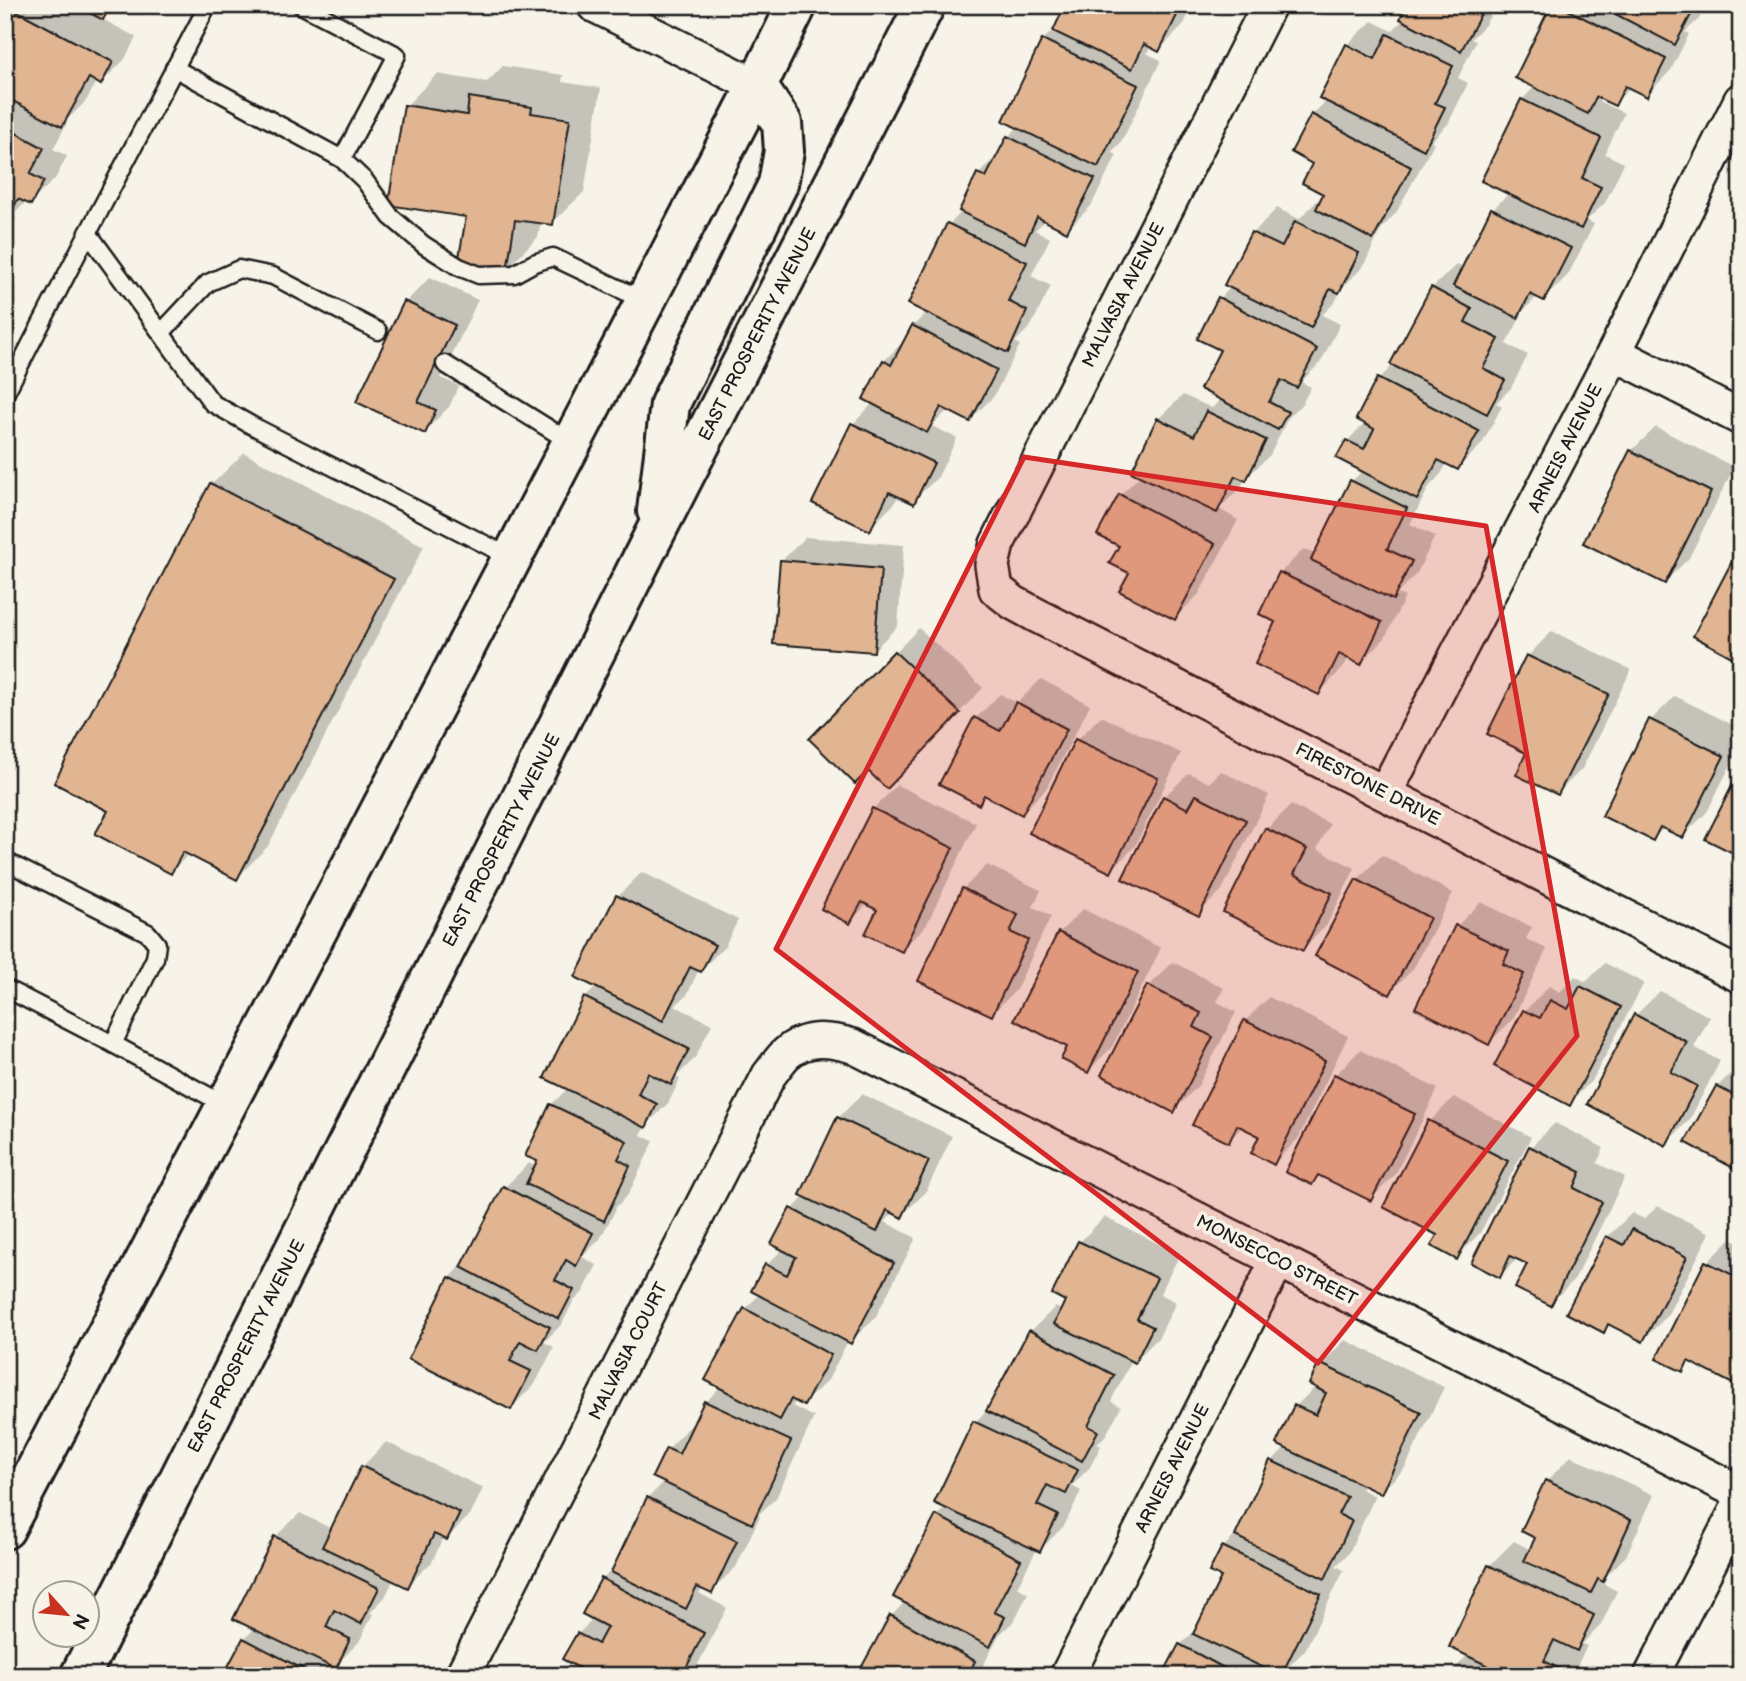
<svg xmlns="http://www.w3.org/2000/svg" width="1746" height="1681" viewBox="0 0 1746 1681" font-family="'Balsamiq Sans',sans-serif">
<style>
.shadow{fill:#0003}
.building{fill:#e1b591;stroke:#1c1c1c;stroke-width:2}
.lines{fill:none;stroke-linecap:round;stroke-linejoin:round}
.lane-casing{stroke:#1c1c1c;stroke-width:21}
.street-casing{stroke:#1c1c1c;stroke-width:38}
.secondary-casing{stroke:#1c1c1c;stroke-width:44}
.lane{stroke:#f7f3e8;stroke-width:16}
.street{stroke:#f7f3e8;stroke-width:33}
.secondary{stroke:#f7f3e8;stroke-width:38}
.marked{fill:#d62828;fill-opacity:0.2;stroke:#d62828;stroke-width:5;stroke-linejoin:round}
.labels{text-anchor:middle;stroke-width:7;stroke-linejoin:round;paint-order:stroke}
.street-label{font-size:18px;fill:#1c1c1c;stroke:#f7f3e8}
</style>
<rect width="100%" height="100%" fill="#f7f3e8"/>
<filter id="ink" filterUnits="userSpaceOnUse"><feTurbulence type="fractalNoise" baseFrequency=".0143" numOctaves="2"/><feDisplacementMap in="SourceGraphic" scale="14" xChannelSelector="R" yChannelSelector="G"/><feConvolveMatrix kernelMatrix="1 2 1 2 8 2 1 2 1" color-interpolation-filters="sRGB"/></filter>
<g filter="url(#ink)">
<!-- shadow -->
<g class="shadow">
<path d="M25 5H115L102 19 136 37 125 59 101 83 97 81 86 101 65 122 67 123 53 149 67 156 55 179 30 203 27 201 12 216 16 218 5 239V23L13 15 16 17Z"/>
<path d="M1067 5H1193L1183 26 1159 50 1152 47 1146 53 1161 60 1122 141 1112 152 1117 155 1091 206 1067 230 1046 220 1035 230 1050 238 1031 276 1051 286 1031 326 1015 342 1020 345 994 396 970 420 949 409 932 426 957 438 938 477 913 501 899 494 894 504 870 528 814 502 853 424 873 403 884 361 907 338 913 326 927 312 949 225 963 210H961L979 174 1000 152 1008 137 1018 127 1043 40 1057 26Z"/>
<path d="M1409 5H1496L1485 25 1471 39 1476 41 1458 78 1468 83 1448 124 1431 141 1434 143 1396 213 1382 228 1363 267 1342 288 1335 302 1322 315 1340 324 1321 362 1301 382 1311 387 1302 404 1288 418 1270 455 1245 479 1241 487 1219 509 1238 520 1199 594 1175 618 1131 572 1121 545 1120 495 1141 475 1158 419 1183 395 1212 408 1221 399 1222 350 1220 298 1231 287 1227 285 1253 233 1277 208 1299 219 1320 198 1323 199 1326 193 1315 163 1312 115 1327 100 1347 45 1372 21 1392 31 1404 19Z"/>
<path d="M1553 5H1706L1699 19 1685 32 1689 34 1671 70 1647 95 1631 87 1614 104 1602 97 1598 101 1624 113 1605 154 1624 163 1605 203 1587 220 1594 224 1568 275 1544 299 1538 296 1520 314 1522 315 1506 344 1528 355 1511 388 1496 403 1502 406 1482 444 1458 468 1447 463 1441 474 1429 487 1410 524 1435 536 1417 573 1397 594 1405 597 1385 638 1361 663 1349 657 1343 668 1319 693 1277 621 1280 573 1304 549 1316 555 1352 481 1363 470 1347 441 1366 422 1379 379 1394 364 1432 288 1457 264 1464 268 1492 210 1509 193 1522 100 1535 86Z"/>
<path d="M503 66 563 75 562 82 601 88 584 192 552 223 541 222 538 237 506 269 468 216 406 106 437 74 487 82Z"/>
<path d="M430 277 478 300 441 378 459 386 449 407 424 432 359 401 406 302Z"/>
<path d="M1656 427 1734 467 1689 558 1665 582 1631 451Z"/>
<path d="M244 453 424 546 268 846 237 878 190 853 171 872 110 810 212 484Z"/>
<path d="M806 537 904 545 898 626 873 651 781 561Z"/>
<path d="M919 628 983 688 911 762 868 769 811 739Z"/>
<path d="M1552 631 1631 670 1582 769 1558 793 1529 753 1490 733 1528 656Z"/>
<path d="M1041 679 1090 705 1046 789 1022 813 987 794 979 803 976 718 1000 694 1017 703Z"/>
<path d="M1675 696 1741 729V744L1707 812 1683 836 1665 827 1652 839 1651 720Z"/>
<path d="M1101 716 1181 753 1135 846 1111 871 1077 740Z"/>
<path d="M1221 771 1269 795 1222 890 1198 914 1164 797 1189 773 1209 783Z"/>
<path d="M897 785 976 823 926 926 901 950 880 909 868 903 850 922 873 809Z"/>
<path d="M1291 805 1330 824 1317 849 1355 868 1327 925 1303 949 1267 829Z"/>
<path d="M1382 855 1453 893 1413 969 1389 993 1318 955 1357 880Z"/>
<path d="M987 865 1041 890 1033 907 1051 916 1016 990 992 1014 963 889Z"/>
<path d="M642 872 738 920 725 946 701 970 699 969 687 995 675 1006 712 1024 695 1058 676 1077 680 1079 669 1102 645 1127 641 1135 654 1141 628 1195 615 1208 616 1209 600 1239 582 1257 597 1265 583 1292 573 1302 562 1324 544 1342 554 1347 535 1384 511 1408 450 1278 464 1263 505 1187 529 1163 536 1167 551 1105 568 1088 585 998 597 986 618 896Z"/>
<path d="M1481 902 1532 927 1526 939 1547 949 1513 1019 1489 1043 1457 926Z"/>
<path d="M1083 909 1161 948 1112 1047 1088 1071 1059 933Z"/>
<path d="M1173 962 1224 988 1217 1002 1236 1012 1198 1086 1174 1110 1103 1074 1149 986Z"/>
<path d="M1605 963 1644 983 1593 1079 1569 1104 1496 1065 1525 1011 1549 986 1560 992 1575 976 1586 982Z"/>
<path d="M1660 991 1710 1017 1694 1047 1720 1061 1690 1119 1666 1144 1636 1015Z"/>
<path d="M1269 997 1348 1036 1298 1139 1274 1163 1261 1135 1243 1126 1229 1141 1245 1021Z"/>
<path d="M1360 1050 1438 1089 1395 1175 1371 1199 1321 1174 1312 1183 1288 1171 1335 1075Z"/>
<path d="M1741 1063V1170L1717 1087Z"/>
<path d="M862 1094 952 1136 926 1192 901 1216 894 1212 885 1222 916 1238 875 1318 850 1342 848 1341 828 1380 803 1404 797 1401 792 1406 814 1417 776 1498 758 1515 760 1516 736 1567 711 1591 704 1588 699 1593 727 1608 692 1676H597L578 1634 594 1618 603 1579 615 1566 648 1498 665 1481 655 1476 668 1449 692 1424 694 1425 706 1402 721 1386 745 1309 760 1294 767 1265 784 1248 792 1210 806 1195 838 1118Z"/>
<path d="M1454 1097 1531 1137 1480 1233 1456 1257 1430 1121Z"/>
<path d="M1555 1123 1604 1148 1597 1163 1625 1177 1575 1279 1550 1304 1529 1263 1518 1258 1500 1276 1531 1147Z"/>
<path d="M1658 1206 1710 1233 1667 1316 1643 1340 1611 1324 1604 1331 1607 1237 1632 1213 1644 1219Z"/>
<path d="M1104 1217 1180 1254 1160 1294 1176 1302 1159 1337 1135 1361 1132 1360 1111 1401 1121 1407 1106 1435 1097 1444 1101 1446 1090 1467 1072 1486 1081 1491 1064 1526 1040 1550 1037 1549 1017 1587 1028 1593 1014 1621 999 1635 978 1676H877L891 1616 906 1601 937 1516 947 1506 937 1502 975 1422 991 1406 1031 1331 1055 1307 1063 1311 1068 1300 1054 1294 1080 1242Z"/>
<path d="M1731 1238 1741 1243V1386L1691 1361 1682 1370 1707 1262Z"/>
<path d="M1345 1340 1444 1387 1405 1468 1381 1492 1364 1484 1361 1489 1375 1496 1349 1553 1336 1566 1344 1570 1305 1650 1281 1674 1270 1669 1267 1674 1269 1676H1164L1180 1645 1198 1628 1223 1576V1547L1239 1532 1272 1461 1286 1447 1296 1406 1316 1386 1311 1384 1321 1364Z"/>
<path d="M386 1442 483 1488 471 1514 447 1538 444 1536 432 1562 407 1586 394 1579 385 1597 370 1613 373 1614 359 1642 343 1658 334 1676H225L244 1639 255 1628 275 1537 300 1513 332 1529 362 1467Z"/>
<path d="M1571 1456 1654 1495 1626 1556 1600 1582 1617 1591 1601 1625 1582 1644 1587 1646 1575 1670 1569 1676H1449L1468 1654 1451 1646 1489 1566 1514 1541 1531 1550 1537 1537 1523 1530 1547 1481Z"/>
</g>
<!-- building -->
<g class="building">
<path d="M75 5H111L103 20Z"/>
<path d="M1065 5H1182L1159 52 1144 44 1132 69 1053 31Z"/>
<path d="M1407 5H1474L1483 10 1461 51 1400 19Z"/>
<path d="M1551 5H1558L1666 59 1647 97 1625 86 1615 106 1596 97 1588 114 1515 78Z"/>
<path d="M1598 5H1696L1675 45Z"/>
<path d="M17 11 113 62 101 85 89 78 62 127 5 97V32Z"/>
<path d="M1387 34 1453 66 1435 103 1445 107 1424 150 1319 98 1346 44 1375 59Z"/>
<path d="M1042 39 1138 85 1098 167 1003 121Z"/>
<path d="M469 97 532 107 531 113 570 119 553 225 515 220 507 271 458 263 466 217 388 205 404 105 467 115Z"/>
<path d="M1521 99 1601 138 1582 178 1601 187 1581 229 1481 181Z"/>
<path d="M1311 114 1411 167 1373 240 1316 209 1323 194 1302 183 1312 164 1291 152Z"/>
<path d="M5 127 44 148 30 174 44 181 31 205 18 199 5 223Z"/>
<path d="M1007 136 1095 179 1067 232 1037 217 1025 243 959 211 977 173 986 177Z"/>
<path d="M1491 208 1571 248 1544 301 1530 294 1518 318 1453 286Z"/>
<path d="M1295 221 1359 253 1339 293 1330 289 1311 328 1224 285 1251 232 1282 247Z"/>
<path d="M947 223 1027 262 1008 301 1027 311 1008 353 908 304Z"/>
<path d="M1431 287 1472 309 1465 322 1499 339 1483 368 1505 380 1487 414 1390 364Z"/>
<path d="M1218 297 1317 349 1297 388 1281 380 1269 402 1288 412 1278 430 1200 389 1220 350 1197 339Z"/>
<path d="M404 301 455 325 418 402 436 410 425 434 356 402Z"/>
<path d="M912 325 997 370 970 422 941 407 927 433 863 399 883 360 891 365Z"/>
<path d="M1377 378 1479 431 1458 470 1438 460 1417 500 1336 458 1346 440 1364 449 1374 429 1356 419Z"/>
<path d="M1206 411 1266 440 1246 481 1235 476 1217 513 1131 472 1157 418 1194 436Z"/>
<path d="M851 423 934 463 914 504 889 492 870 531 812 503Z"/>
<path d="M1630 450 1711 492 1665 584 1583 543Z"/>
<path d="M1350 480 1407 508 1387 549 1412 561 1393 600 1311 560Z"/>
<path d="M210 483 394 579 237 880 183 852 171 874 95 834 108 811 54 783Z"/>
<path d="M1119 494 1215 544 1175 620 1119 591 1129 573 1109 563 1119 546 1097 535Z"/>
<path d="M1741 544V662L1693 636Z"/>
<path d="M780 560 881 569 874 652 773 644Z"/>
<path d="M1279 572 1382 622 1361 665 1339 654 1319 695 1255 664 1275 622 1259 614Z"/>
<path d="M894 651 960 713 887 789 868 771 855 784 809 739Z"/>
<path d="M1526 655 1609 694 1558 795 1516 775 1526 753 1487 734Z"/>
<path d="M1016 702 1067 729 1022 815 984 795 979 805 939 784 974 717 1000 731Z"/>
<path d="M1649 719 1724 756 1683 838 1660 827 1653 841 1602 816Z"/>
<path d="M1075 739 1158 778 1111 873 1029 833Z"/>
<path d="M1735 780 1741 783V857L1705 839Z"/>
<path d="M1196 795 1246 820 1199 916 1122 879 1163 796 1188 809Z"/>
<path d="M872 808 953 848 902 952 865 934 877 910 862 902 850 924 821 909Z"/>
<path d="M1265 828 1307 849 1294 874 1332 893 1303 951 1223 912Z"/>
<path d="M1356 879 1430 918 1390 995 1315 956Z"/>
<path d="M962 888 1018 915 1010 932 1028 940 992 1016 918 981Z"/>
<path d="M616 895 715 945 701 972 690 967 663 1021 575 977Z"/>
<path d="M1455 925 1509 951 1503 964 1524 974 1489 1045 1415 1008Z"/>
<path d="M1058 932 1138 972 1088 1073 1061 1059 1067 1047 1014 1020Z"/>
<path d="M1147 985 1201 1013 1194 1027 1213 1037 1174 1113 1101 1075Z"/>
<path d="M1580 986 1621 1007 1570 1106 1494 1066 1523 1010 1540 1018 1550 1000 1568 1009Z"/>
<path d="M584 997 689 1049 671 1085 648 1073 638 1094 657 1104 646 1128 544 1078Z"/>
<path d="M1634 1014 1687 1042 1671 1072 1697 1086 1666 1146 1587 1104Z"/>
<path d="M1244 1020 1325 1061 1274 1165 1251 1153 1259 1136 1237 1125 1229 1143 1192 1125Z"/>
<path d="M1334 1074 1415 1114 1371 1201 1318 1175 1312 1185 1285 1172Z"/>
<path d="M1716 1086 1741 1099V1172L1685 1142Z"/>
<path d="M550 1104 627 1141 618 1159 630 1166 604 1221 526 1184 537 1161 525 1156Z"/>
<path d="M837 1117 929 1161 902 1218 887 1210 877 1232 800 1195Z"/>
<path d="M1428 1120 1508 1161 1457 1260 1431 1246 1437 1235 1383 1207Z"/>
<path d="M1529 1146 1581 1172 1574 1188 1602 1202 1551 1306 1515 1288 1527 1264 1510 1256 1500 1278 1471 1263Z"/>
<path d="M503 1186 593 1233 576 1266 566 1260 555 1280 574 1290 559 1319 461 1267Z"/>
<path d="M790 1208 894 1263 851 1344 751 1291 765 1264 787 1275 796 1257 771 1244Z"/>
<path d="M1632 1229 1687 1257 1643 1342 1608 1324 1604 1333 1566 1313 1606 1236 1624 1245Z"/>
<path d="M1078 1241 1157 1278 1137 1319 1153 1327 1135 1363 1054 1324 1065 1301 1052 1294Z"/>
<path d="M1705 1261 1741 1279V1388L1688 1361 1683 1372 1656 1359Z"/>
<path d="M449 1277 550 1327 538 1350 520 1341 510 1361 531 1371 511 1410 408 1359Z"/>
<path d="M744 1308 831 1355 804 1406 791 1399 780 1420 705 1380Z"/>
<path d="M1029 1330 1114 1375 1088 1426 1098 1431 1082 1461 986 1411Z"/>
<path d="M1319 1363 1421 1412 1381 1494 1276 1444 1294 1405 1316 1415 1326 1393 1309 1384Z"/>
<path d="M704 1401 791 1441 752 1524 652 1477 666 1448 679 1454Z"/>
<path d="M973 1421 1078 1470 1066 1494 1047 1485 1037 1505 1058 1515 1040 1552 934 1503Z"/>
<path d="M1270 1460 1347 1497 1338 1514 1352 1521 1325 1579 1235 1536Z"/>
<path d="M361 1466 460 1513 447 1540 434 1534 408 1588 322 1547Z"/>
<path d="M1545 1480 1631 1520 1603 1582 1598 1579 1591 1593 1524 1561 1535 1538 1521 1531Z"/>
<path d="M647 1497 737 1541 712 1594 697 1587 686 1609 611 1572Z"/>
<path d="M936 1515 1021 1560 994 1612 1005 1617 990 1647 893 1597Z"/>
<path d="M274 1536 379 1588 361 1624 334 1610 326 1627 350 1639 336 1669 233 1619Z"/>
<path d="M1222 1546 1321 1594 1281 1676 1193 1634 1221 1577 1209 1572Z"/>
<path d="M1488 1565 1594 1615 1577 1651 1554 1640 1544 1661 1564 1671 1561 1676H1509L1449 1647Z"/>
<path d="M601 1578 704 1633 682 1676H594L562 1659 577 1633 598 1644 607 1627 582 1614Z"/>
<path d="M890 1615 975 1661 968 1676H875L861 1668Z"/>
<path d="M243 1638 316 1676H223Z"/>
<path d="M1179 1644 1239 1676H1162Z"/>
</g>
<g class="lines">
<defs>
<g id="lane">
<path d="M174 68 342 159 397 55 301 5"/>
<path d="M342 159 365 181 391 217 424 245 459 267 479 275 514 274 534 263 553 257 645 301"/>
<path d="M88 233 212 403 251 425 512 558"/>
<path d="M161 333 208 283 239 269 273 276 378 331"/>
<path d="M445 364 572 443"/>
<path d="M5 394 88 233 208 5"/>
<path d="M5 861 148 933 157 944 155 958 113 1044 5 988"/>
<path d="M113 1044 227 1106"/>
</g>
<g id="street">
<path d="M594 5 757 86"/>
<path d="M1269 5 997 544 992 565 996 589 1014 603 1036 615 1741 976"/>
<path d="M1614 353 1741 418"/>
<path d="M1385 793 1614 353 1741 100"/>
<path d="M462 1676 769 1075C775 1068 780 1059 787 1053 806 1036 830 1039 853 1046L1741 1493"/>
<path d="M1067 1676 1278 1260"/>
<path d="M1651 1676 1741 1502"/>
</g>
<g id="secondary">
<path d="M657 511 670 404 778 184 784 151 782 123 757 86"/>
<path d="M5 1529 512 558 757 86 797 5"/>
<path d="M80 1676 653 537 925 5"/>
</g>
</defs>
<!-- lane casing -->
<use href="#lane" class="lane-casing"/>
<!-- street casing -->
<use href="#street" class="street-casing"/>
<!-- secondary casing -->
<use href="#secondary" class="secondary-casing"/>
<!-- lane -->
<use href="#lane" class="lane"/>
<!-- street -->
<use href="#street" class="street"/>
<!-- secondary -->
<use href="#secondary" class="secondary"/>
</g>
</g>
<!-- marked area -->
<path class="marked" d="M1024 457 1486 526 1577 1036 1318 1363 776 949Z"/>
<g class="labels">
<!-- street labels -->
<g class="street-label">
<text transform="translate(1123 295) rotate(-63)" y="6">MALVASIA AVENUE</text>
<text transform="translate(757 334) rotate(-63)" y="6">EAST PROSPERITY AVENUE</text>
<text transform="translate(1565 448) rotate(-63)" y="6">ARNEIS AVENUE</text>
<text transform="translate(1368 784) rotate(27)" y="6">FIRESTONE DRIVE</text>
<text transform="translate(501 840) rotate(-63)" y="6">EAST PROSPERITY AVENUE</text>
<text transform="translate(1277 1260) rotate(27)" y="6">MONSECCO STREET</text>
<text transform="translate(246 1346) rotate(-63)" y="6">EAST PROSPERITY AVENUE</text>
<text transform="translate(628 1351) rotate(-63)" y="6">MALVASIA COURT</text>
<text transform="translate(1172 1468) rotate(-63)" y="6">ARNEIS AVENUE</text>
</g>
</g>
<!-- margin -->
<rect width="1746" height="1681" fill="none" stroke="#f7f3e8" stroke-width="28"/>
<rect x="14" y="14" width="1718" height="1653" fill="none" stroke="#1c1c1c" stroke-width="2.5" filter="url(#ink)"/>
<!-- north arrow -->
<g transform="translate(66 1614) rotate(117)"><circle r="33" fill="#f7f3e8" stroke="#9f9d96" stroke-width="2"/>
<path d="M0-5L12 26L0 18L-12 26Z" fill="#c8321e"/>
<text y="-10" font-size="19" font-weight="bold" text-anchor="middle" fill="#1c1c1c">N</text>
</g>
</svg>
